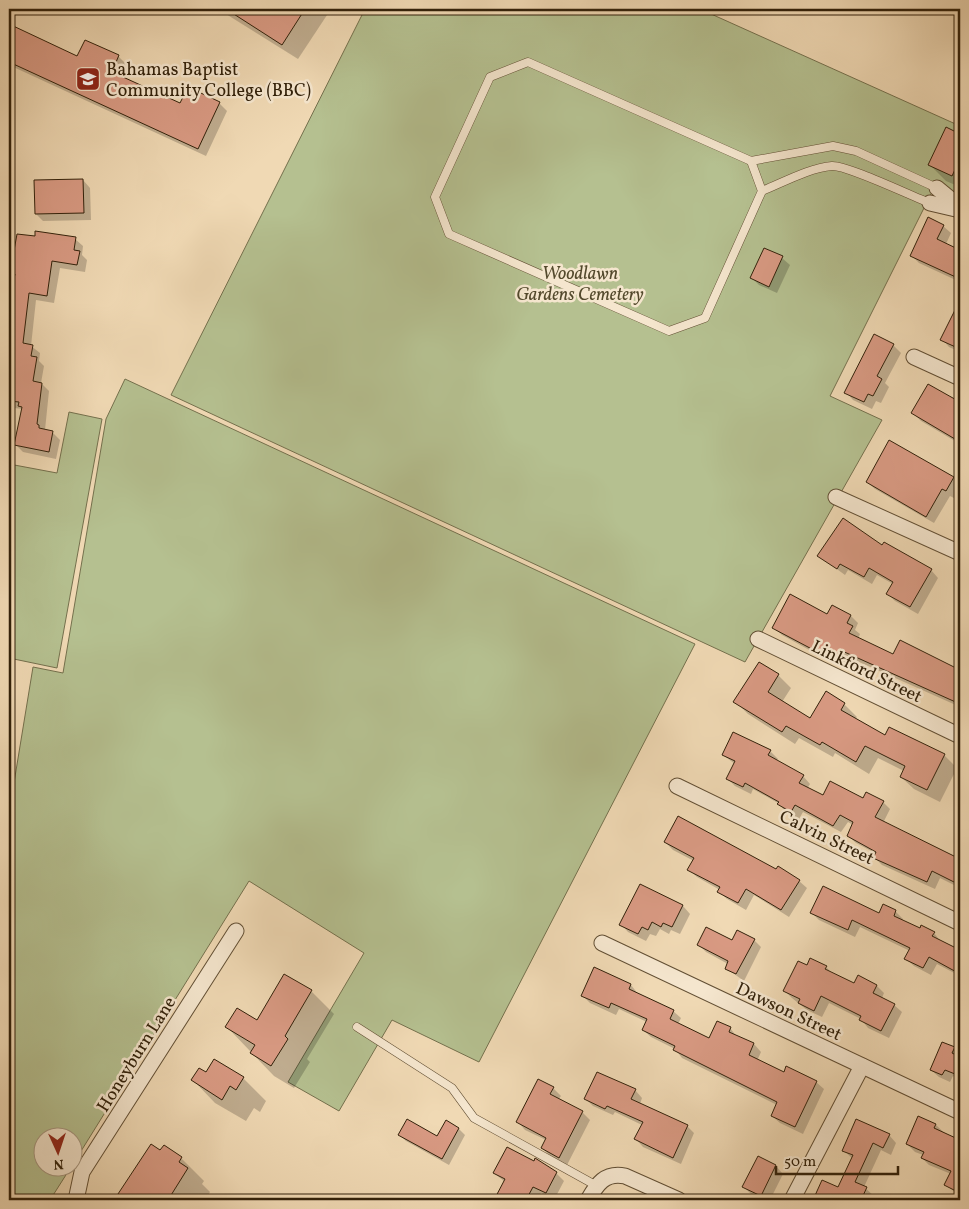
<svg xmlns="http://www.w3.org/2000/svg" width="969" height="1209" viewBox="0 0 969 1209" font-family="Vollkorn,serif">
<style>
.green{fill:#b5c090;stroke:#74704d}
.shadow{fill:#0003}
.building{fill:#d99a83;stroke:#32210a}
.lines{fill:none;stroke-linecap:round;stroke-linejoin:round}
.service-casing{stroke:#624f34;stroke-width:9}
.minor-casing{stroke:#624f34;stroke-width:17}
.service{stroke:#f5e6ce;stroke-width:8}
.minor{stroke:#f5e6ce;stroke-width:15}
.labels{text-anchor:middle;stroke-width:5;stroke-linejoin:round;paint-order:stroke}
.poi-label{font-size:18px;fill:#32210a;stroke:#f5e6ce;text-anchor:start}
.park-label{font-size:18px;font-style:italic;fill:#53492c;stroke:#f5e6ce}
.street-label{font-size:18px;fill:#32210a;stroke:#f5e6ce}
</style>
<rect width="100%" height="100%" fill="#f0d9b4"/>
<filter id="stains"><feTurbulence type="fractalNoise" baseFrequency=".004" numOctaves="4"/><feColorMatrix values="0 0 0 0 .2 0 0 0 0 .09 0 0 0 0 .02 0 0 0 .5 -.17"/></filter>
<radialGradient id="worn" r=".72"><stop offset=".6" stop-color="#630" stop-opacity="0"/><stop offset="1" stop-color="#630" stop-opacity=".3"/></radialGradient>
<!-- green -->
<g class="green">
<path d="M365 9H700L960 126V195L936 184 830 396 882 420 745 662 171 395Z"/>
<path d="M125 379 695 644 479 1062 392 1020 339 1111 288 1082 364 953 249 881 73 1164 72 1136H42V1166L71 1167 50 1200H9V795H12L33 667 63 673 106 419Z"/>
<path d="M69 412 102 419 57 668 9 658 11 516 9 464 57 473Z"/>
</g>
<!-- shadow -->
<g class="shadow">
<path d="M218 9H331L298 59Z"/>
<path d="M11 26 78 58 118 56 126 64 120 77 181 105 219 103 227 111 206 156 9 65V31Z"/>
<path d="M946 129 960 135V187L946 181 930 165Z"/>
<path d="M83 180 90 188 91 220 43 221 36 214Z"/>
<path d="M943 226 951 233 946 244 960 251V282L919 263 911 255Z"/>
<path d="M75 239 83 246 82 255 87 260 85 272 60 268 54 303 36 300 31 346 40 353 39 361 44 366 41 383 49 391 45 430 52 432 60 440 56 459 23 452 15 444 23 409 14 408 9 402V303H11L16 277 12 273Z"/>
<path d="M782 258 790 265 777 293 759 285 752 278Z"/>
<path d="M956 311 960 313V352L949 347 942 339Z"/>
<path d="M875 336 893 345 901 353 885 383 889 387 881 403 876 401 872 409 853 400 846 392Z"/>
<path d="M928 385 960 403V444L921 421 913 413Z"/>
<path d="M890 442 953 478 960 485 954 498 950 496 934 523 875 489 867 482Z"/>
<path d="M882 547 931 570 938 578 918 614 895 601 888 594 893 584 877 575 872 584 848 570 845 575 819 556Z"/>
<path d="M832 606 851 616 858 623 855 630 860 634 858 639 894 656 901 641 960 671V712L956 709 958 706 848 657 845 663 836 658 833 663 782 635 774 628 827 615Z"/>
<path d="M960 613V627L956 622Z"/>
<path d="M759 663 778 675 791 688 782 702 810 720 844 704 857 717 855 719 886 737 890 729 944 755 957 768 940 802 914 789 901 777 904 771 878 758 869 774 835 753 833 757 799 738 795 744 748 714 735 701Z"/>
<path d="M770 751 778 759 776 761 803 776 810 784 807 789 823 797 883 802 890 809 883 823 960 860V888L940 878 935 889 882 865 875 858 877 854 856 843 848 836 853 825 848 822 841 832 803 812 799 819 786 812 778 803 753 789 751 794 735 786 728 779 735 764 723 755Z"/>
<path d="M665 842 777 870 799 881 807 888 789 917 754 895 746 910 727 899 719 892 720 890 697 877 689 870 694 861 673 850Z"/>
<path d="M641 885 683 906 690 914 680 934 671 930 669 934 660 929 656 936 650 934 646 941 628 932 621 924Z"/>
<path d="M895 911 903 919 902 921 920 930 934 933 941 942 960 952V976L937 964 931 975 914 966 906 959 910 951 860 927 855 937 819 920 812 913 880 914Z"/>
<path d="M754 940 761 947 744 981 726 968 728 964 706 952 698 944Z"/>
<path d="M807 966 826 967 833 974 855 985 877 986 884 993 882 998 894 1005 902 1012 889 1038 868 1028 861 1019 829 1003 822 1017 807 1010 792 998 785 991Z"/>
<path d="M595 969 631 985 638 994 673 1011 681 1018 678 1024 709 1039 730 1028 737 1037 754 1044 761 1052 757 1061 784 1073 816 1082 824 1089 803 1134 780 1123 772 1116 777 1105 682 1058 675 1049 651 1037 643 1030 647 1022 619 1009 616 1015 590 1003 582 995Z"/>
<path d="M284 975 311 991 334 1014 307 1059 310 1062 294 1088 274 1076 227 1027 257 1021Z"/>
<path d="M954 1048 960 1055V1080L953 1076 950 1082 939 1077 931 1070Z"/>
<path d="M206 1074 243 1078 266 1101 260 1112 254 1108 246 1121 215 1103 193 1080Z"/>
<path d="M553 1088 561 1096 558 1100 582 1112 590 1120 567 1165 550 1156 542 1148 546 1140 525 1130 518 1122Z"/>
<path d="M635 1090 642 1098 640 1104 687 1126 694 1133 681 1164 643 1147 636 1139 642 1125 615 1112 613 1115 593 1106 586 1099Z"/>
<path d="M936 1125 960 1148V1196L946 1185 951 1174 929 1165 922 1158 923 1155 915 1152 907 1144Z"/>
<path d="M459 1129 465 1135 449 1165 406 1141 400 1135 438 1138Z"/>
<path d="M889 1135 896 1143 891 1155 881 1150 864 1187 874 1196 872 1200H814L823 1181 839 1189 853 1159 843 1150Z"/>
<path d="M151 1146 160 1152 181 1158 204 1181 202 1184 210 1192 205 1200H115Z"/>
<path d="M758 1157 776 1166 783 1174 770 1200H763L751 1194 743 1186Z"/>
<path d="M494 1173H556L564 1181 554 1200 541 1193 537 1200H496L505 1182Z"/>
<path d="M613 1195 624 1200H610Z"/>
</g>
<!-- building -->
<g class="building">
<path d="M226 9H305L282 45Z"/>
<path d="M9 24 77 56 85 40 119 55 112 72 180 103 188 87 220 102 198 149 9 62Z"/>
<path d="M946 127 960 134V159L952 176 928 165Z"/>
<path d="M83 179 84 213 35 214 34 180Z"/>
<path d="M928 217 944 225 937 239 960 250V279L910 256Z"/>
<path d="M35 231 76 237 74 250 80 251 77 265 52 261 47 296 29 293 23 343 33 345 31 356 37 357 33 381 42 383 37 424 39 425V428L53 431 49 452 14 445 22 407 18 406 19 402 9 401V302L15 274 10 273 17 234 35 236Z"/>
<path d="M764 248 783 256 769 287 750 278Z"/>
<path d="M960 300V349L940 340Z"/>
<path d="M874 334 894 344 877 376 882 379 873 396 868 394 864 402 844 393Z"/>
<path d="M928 384 960 402V442L911 413Z"/>
<path d="M889 440 954 477 946 491 942 489 926 517 866 482Z"/>
<path d="M843 518 882 545 884 542 932 569 910 607 886 594 893 582 869 568 864 577 840 564 837 569 817 556Z"/>
<path d="M790 594 827 614 832 605 851 615 847 623 853 626 849 633 893 654 900 640 960 670V704L840 650 837 656 828 651 825 656 772 628Z"/>
<path d="M759 662 779 674 768 692 810 718 826 691 845 703 841 710 885 735 889 727 945 754 927 790 900 777 905 766 865 746 856 762 822 742 820 745 786 726 782 732 733 702Z"/>
<path d="M733 732 771 750 768 755 804 775 799 783 823 795 830 781 863 798 866 792 884 801 875 817 960 859V885L932 871 927 882 873 858 876 852 847 836 853 822 840 815 833 826 795 805 791 812 777 804 779 802 745 783 743 787 726 779 735 761 722 755Z"/>
<path d="M678 816 776 869 778 866 800 880 781 910 746 889 738 903 717 892 720 887 687 870 694 858 664 842Z"/>
<path d="M640 884 683 905 672 927 663 923 661 927 652 922 648 930 642 927 638 934 619 925Z"/>
<path d="M823 886 879 913 883 904 896 910 894 916 920 928 921 925 935 932 932 936 960 950V974L929 957 923 968 904 959 910 948 852 920 848 930 810 913Z"/>
<path d="M706 927 732 940 737 930 755 939 736 974 725 969 728 961 697 945Z"/>
<path d="M810 958 827 966 825 969 854 983 858 975 877 985 873 993 895 1004 881 1031 859 1020 861 1016 821 996 814 1011 798 1003 800 999 783 991 798 961 807 965Z"/>
<path d="M594 967 631 984 629 989 674 1010 670 1019 709 1038 717 1021 731 1027 729 1032 754 1043 749 1055 784 1072 786 1066 817 1081 795 1127 771 1116 777 1102 673 1050 675 1046 642 1030 647 1019 611 1003 609 1008 581 996Z"/>
<path d="M284 974 312 990 285 1036 288 1039 271 1066 250 1053 255 1045 225 1027 237 1008 257 1020Z"/>
<path d="M942 1042 955 1047 952 1053 960 1057V1076L945 1070 942 1075 930 1070Z"/>
<path d="M214 1059 244 1077 236 1090 230 1086 222 1100 191 1080 199 1068 206 1072Z"/>
<path d="M597 1072 636 1089 631 1099 688 1125 673 1158 634 1139 643 1122 607 1106 605 1109 584 1099Z"/>
<path d="M538 1079 554 1087 550 1094 583 1111 559 1158 541 1148 546 1138 516 1122Z"/>
<path d="M918 1116 936 1124 934 1128 960 1140V1193L944 1185 951 1171 921 1158 924 1152 906 1144Z"/>
<path d="M407 1119 437 1136 446 1120 459 1128 442 1159 398 1135Z"/>
<path d="M856 1119 890 1134 883 1148 873 1143 855 1182 867 1187 862 1198 867 1200H813L822 1180 838 1187 853 1155 842 1151Z"/>
<path d="M151 1144 160 1150 164 1145 182 1157 179 1162 188 1168 168 1200H114Z"/>
<path d="M507 1147 534 1161 535 1158 557 1172 546 1193 533 1187 526 1200H494L505 1179 493 1173Z"/>
<path d="M758 1156 776 1165 761 1196 742 1187Z"/>
</g>
<g class="lines">
<defs>
<g id="service">
<path d="M751 161 833 146 856 151 937 188"/>
<path d="M762 191 751 161 528 62 490 77 435 197 449 234 669 331 705 318 762 191C784 182 809 168 832 166 847 165 911 196 930 203"/>
<path d="M357 1027 452 1088 474 1118 597 1186"/>
</g>
<g id="minor">
<path d="M937 188 960 207"/>
<path d="M930 203 960 210"/>
<path d="M914 357 960 378"/>
<path d="M836 497 960 553"/>
<path d="M758 639 960 736"/>
<path d="M677 786 960 923"/>
<path d="M602 943 960 1112"/>
<path d="M76 1200 82 1172 236 931"/>
<path d="M588 1200C597 1184 605 1172 625 1176L679 1200"/>
<path d="M792 1200 862 1066"/>
</g>
</defs>
<!-- service casing -->
<use href="#service" class="service-casing"/>
<!-- minor casing -->
<use href="#minor" class="minor-casing"/>
<!-- service -->
<use href="#service" class="service"/>
<!-- minor -->
<use href="#minor" class="minor"/>
</g>
<!-- icons -->
<defs>
<symbol id="university-square" viewBox="-11 -11 22 22"><rect x="-9" y="-9" width="18" height="18" rx="4" fill="#8f2418" stroke="#f5e6ce"/><path d="M0-5L7-2L0 1L-7-2ZM-4 1L0 2.5L4 1V4Q0 6-4 4Z" fill="#fff"/></symbol>
</defs>
<g fill-rule="evenodd">
<use href="#university-square" x="74" y="65" width="28" height="28"/>
</g>
<g class="labels">
<!-- poi labels -->
<g class="poi-label">
<text x="106" y="75">Bahamas Baptist<tspan x="106" dy="21">Community College (BBC)</tspan></text>
</g>
<!-- park labels -->
<g class="park-label">
<text x="580" y="279">Woodlawn<tspan x="580" dy="21">Gardens Cemetery</tspan></text>
</g>
<!-- street labels -->
<g class="street-label">
<text transform="translate(867 671) rotate(26)" y="6">Linkford Street</text>
<text transform="translate(827 837) rotate(26)" y="6">Calvin Street</text>
<text transform="translate(789 1011) rotate(25)" y="6">Dawson Street</text>
<text transform="translate(136 1054) rotate(-58)" y="6">Honeyburn Lane</text>
</g>
</g>
<!-- margin -->
<rect width="969" height="1209" fill="none" stroke="#f0d9b4" stroke-width="30"/>
<rect x="10" y="10" width="949" height="1189" fill="none" stroke="#32210a" stroke-width="2.5"/>
<rect x="15" y="15" width="939" height="1179" fill="none" stroke="#32210a"/>
<!-- north arrow -->
<g transform="translate(58 1152) rotate(177)"><circle r="24" fill="#f5e6ce" stroke="#a79780"/>
<path d="M0-4L9 19L0 12L-9 19Z" fill="#8f2418"/>
<text y="-8" font-size="14" font-weight="bold" text-anchor="middle" fill="#32210a">N</text>
</g>
<!-- scale -->
<path d="M776 1166v8h122v-8" fill="none" stroke="#32210a" stroke-width="2.5"/>
<text x="784" y="1166" font-size="15" fill="#32210a" stroke="#f5e6ce" stroke-width="4" paint-order="stroke">50 m</text>
<rect width="100%" height="100%" filter="url(#stains)"/>
<rect width="100%" height="100%" fill="url(#worn)"/>
</svg>
